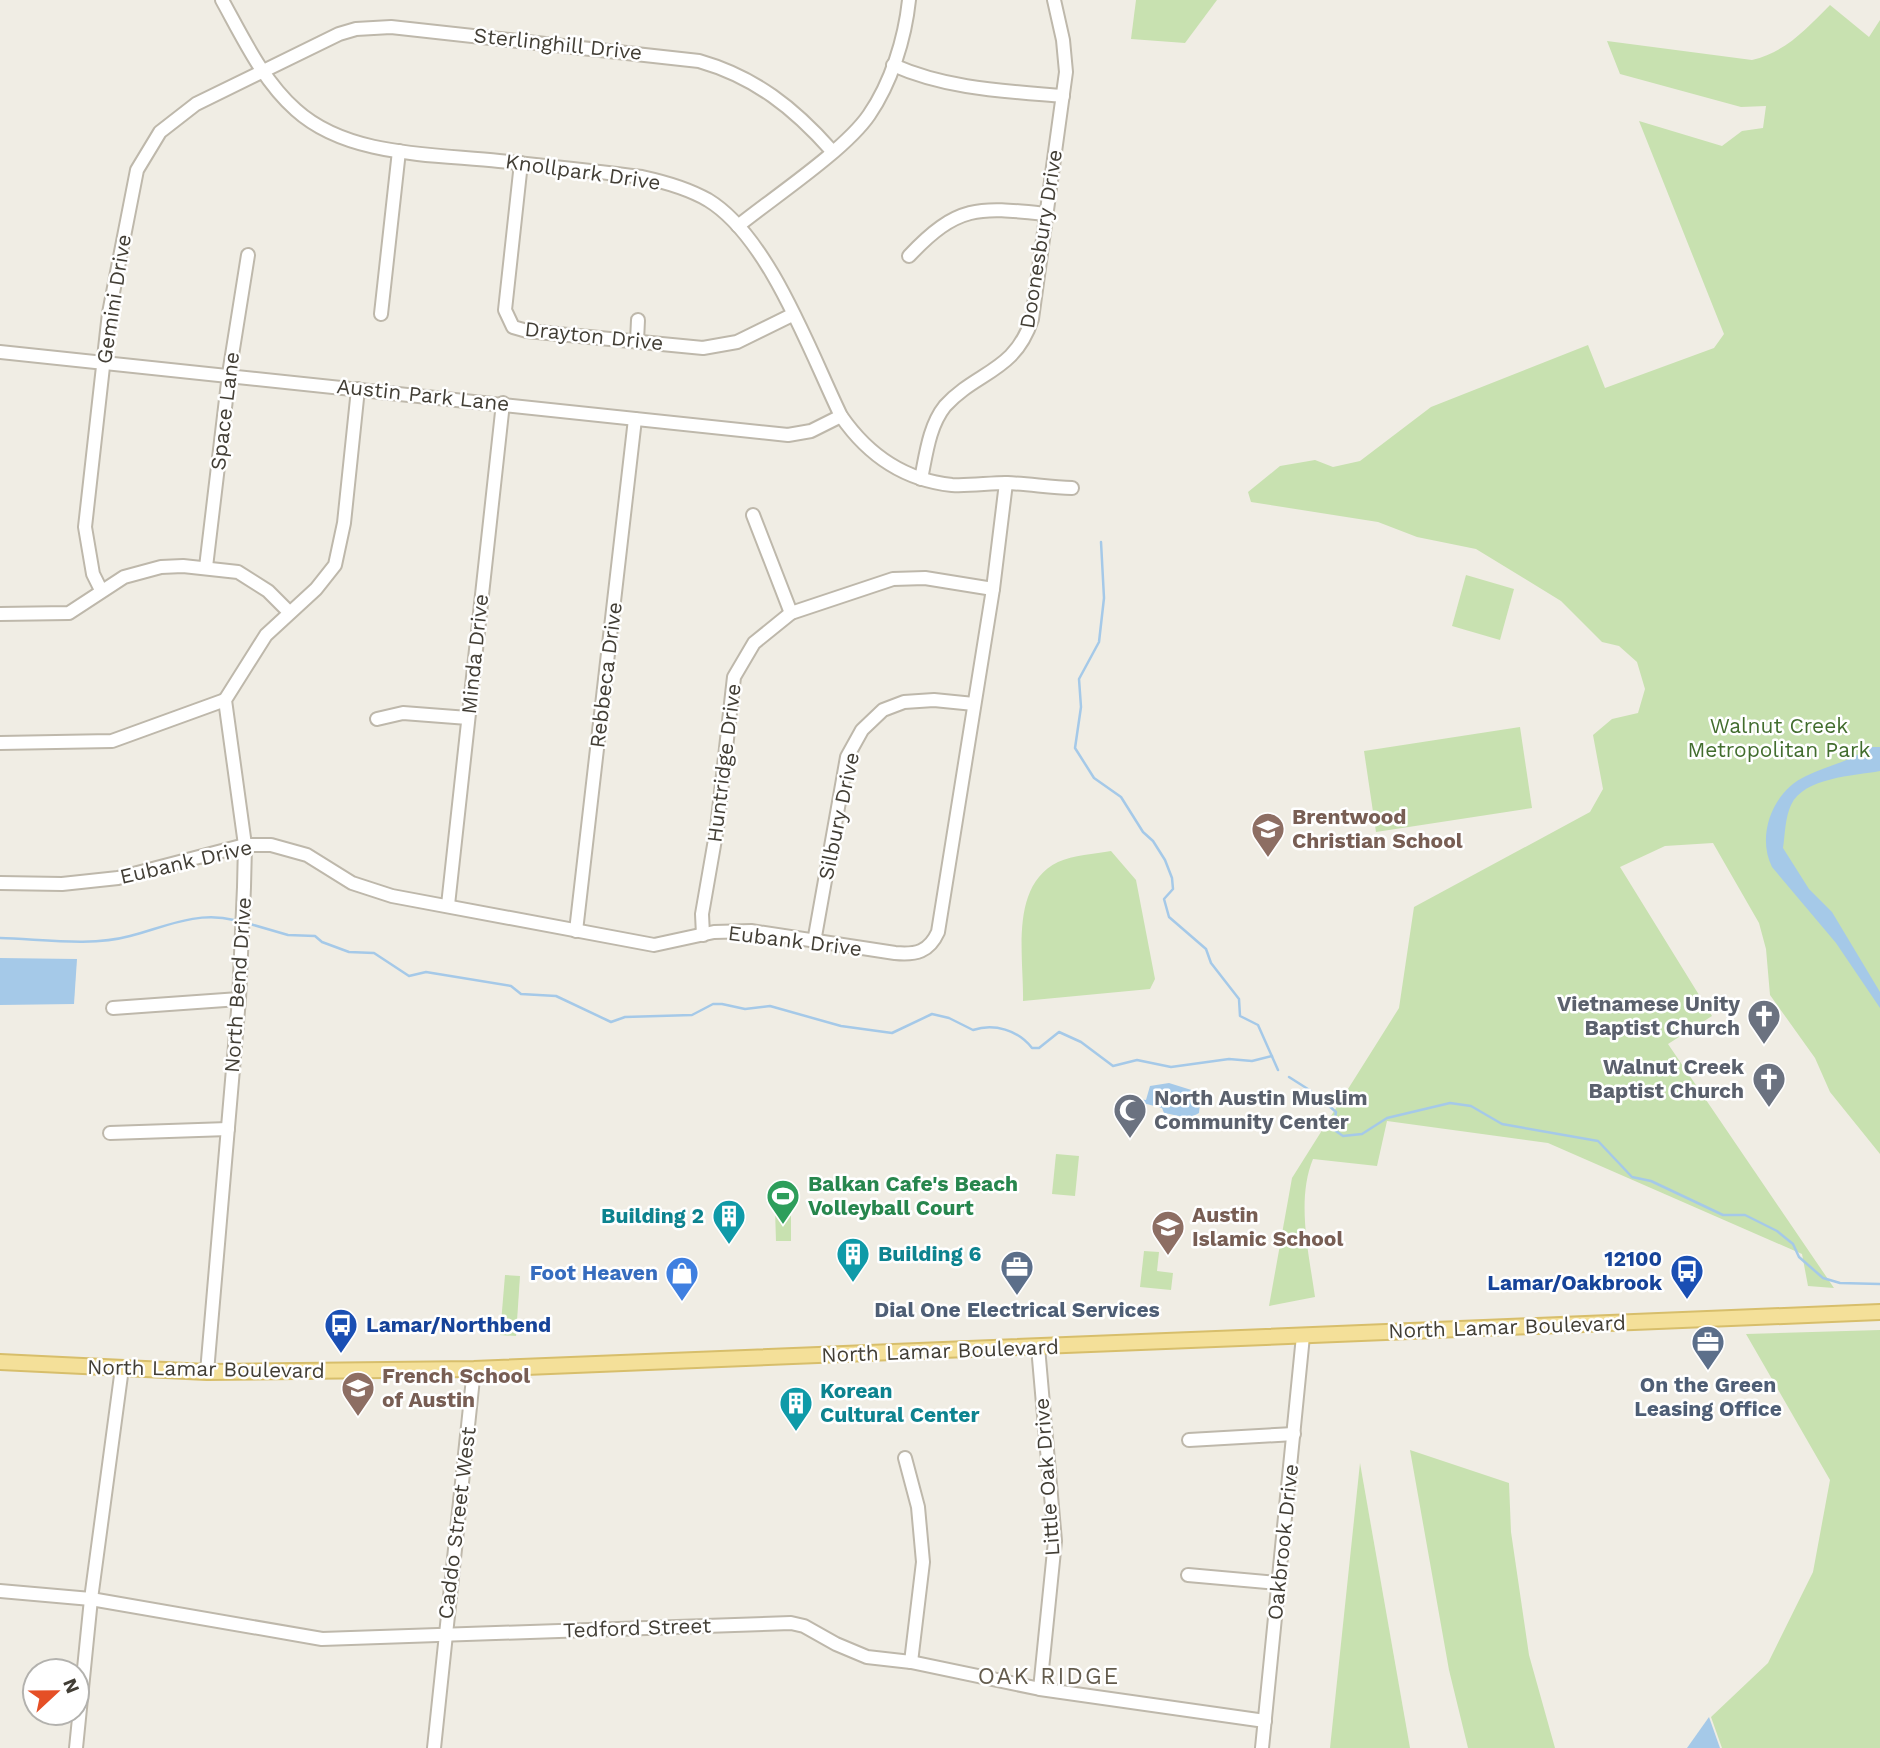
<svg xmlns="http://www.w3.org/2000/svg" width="1880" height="1748" viewBox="0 0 1880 1748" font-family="'Work Sans',sans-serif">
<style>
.green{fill:#c8e1b0}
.water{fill:#a5c9e8}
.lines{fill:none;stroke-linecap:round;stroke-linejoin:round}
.stream{stroke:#a5c9e8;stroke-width:2.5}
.minor-casing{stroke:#beb8ab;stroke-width:16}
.major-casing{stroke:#d7be6b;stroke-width:18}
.minor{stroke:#fff;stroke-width:12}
.major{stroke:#f4e099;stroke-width:14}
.labels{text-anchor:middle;stroke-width:5;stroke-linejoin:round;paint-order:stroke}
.street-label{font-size:21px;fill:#423e35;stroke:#fff}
.park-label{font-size:21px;fill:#426d2e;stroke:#fff}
.education-label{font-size:21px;font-weight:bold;fill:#785e54;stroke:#fff;text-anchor:start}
.worship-label{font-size:21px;font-weight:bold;fill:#5b616d;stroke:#fff;text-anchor:end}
.leisure-label{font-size:21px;font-weight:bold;fill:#27864d;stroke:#fff;text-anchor:start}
.culture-label{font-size:21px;font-weight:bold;fill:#0d838f;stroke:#fff;text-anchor:start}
.transit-label{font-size:21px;font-weight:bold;fill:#164399;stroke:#fff;text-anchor:end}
.shop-label{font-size:21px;font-weight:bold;fill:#366cbe;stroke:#fff;text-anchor:end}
.service-label{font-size:21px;font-weight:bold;fill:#4e5e75;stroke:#fff}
.neighbourhood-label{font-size:23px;letter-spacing:2px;fill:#645c4d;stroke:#fff}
</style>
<rect width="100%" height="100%" fill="#f0ede4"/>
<!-- green -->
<g class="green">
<path d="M1136 0H1217L1185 43 1131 39Z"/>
<path d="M1830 5 1869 37 1880 20V1154L1830 1092 1815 1058 1770 995 1766 949 1759 923 1713 843 1665 846 1620 867 1712 1016 1668 1044 1834 1288 1808 1286 1802 1254 1548 1143 1387 1121 1377 1166 1313 1159C1296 1200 1309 1254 1315 1297L1269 1306 1292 1178 1399 1008 1414 907 1590 812 1603 789 1593 735 1612 719 1638 713 1645 689 1637 662 1619 646 1602 642 1561 601 1476 549 1417 537 1378 522 1251 502 1248 492 1280 466 1315 460 1333 467 1360 461 1431 407 1588 345 1605 388 1714 348 1724 334 1639 121 1722 146 1742 131 1763 128 1766 106 1741 107 1620 74 1607 41 1752 60C1786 52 1806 29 1830 5Z"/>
<path d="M1466 575 1514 589 1500 640 1452 626Z"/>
<path d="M1520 727 1532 808 1376 832 1364 751Z"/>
<path d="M1111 851 1136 880 1155 979 1150 989 1023 1001C1024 957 1009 886 1058 862 1073 855 1095 854 1111 851Z"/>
<path d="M1056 1154 1079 1156 1075 1196 1052 1194Z"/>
<path d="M775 1210H791V1241H776Z"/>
<path d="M1144 1251 1159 1252 1157 1271 1173 1273 1171 1290 1140 1287Z"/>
<path d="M505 1275 520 1276 516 1336 500 1335Z"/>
<path d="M1880 1330V1748H1722L1711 1717 1768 1663 1813 1572 1830 1480 1746 1334Z"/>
<path d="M1410 1450 1509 1483 1511 1532 1529 1655 1555 1748H1468L1449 1670Z"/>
<path d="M1360 1463 1410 1748H1330Z"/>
</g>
<!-- water -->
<g class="water">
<path d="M1870 747H1880V771C1854 776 1804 777 1791 805 1785 818 1785 834 1783 848L1809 889 1832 912 1880 992V1008L1836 943 1772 867C1756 835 1773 791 1806 776 1828 765 1850 762 1870 747Z"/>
<path d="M0 958 77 959 74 1004 0 1005Z"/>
<path d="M1169 1083 1201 1093 1199 1113C1188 1120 1176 1115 1164 1113L1162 1108 1139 1102V1099L1146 1100 1150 1086Z"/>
<path d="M1709 1717 1720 1748H1687Z"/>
</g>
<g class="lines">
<!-- stream -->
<g class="stream">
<path d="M1101 542 1104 598 1099 642 1079 679 1081 707 1075 748 1094 778 1121 797 1143 832 1153 841 1165 860 1172 878 1173 889 1164 899 1169 917 1206 949 1211 963 1239 999 1240 1016 1258 1025 1278 1070"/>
<path d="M250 924 288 935 315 936 322 942 349 952 374 953 409 976 426 972 511 986 521 994 556 996 611 1022 625 1017 692 1015 713 1004H722L745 1009 770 1006 841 1026 892 1033 932 1014 949 1018 973 1030C994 1023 1018 1030 1032 1048H1039L1059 1032 1081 1042 1113 1066 1137 1060 1171 1067 1229 1059 1252 1061 1272 1056"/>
<path d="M0 938C41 939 90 947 130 936 165 927 196 911 234 920"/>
<path d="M1289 1077 1311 1091"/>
<path d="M1321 1099 1336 1112 1333 1129 1343 1136 1362 1134 1387 1118 1450 1103 1471 1106 1502 1124 1598 1141 1632 1177 1651 1181 1723 1215H1745L1777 1231 1793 1244 1799 1257 1823 1278 1840 1283 1880 1284"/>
</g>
<defs>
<g id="minor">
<path d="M222 0C243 38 263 81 296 110 348 157 434 154 499 161 547 166 595 171 642 177 665 182 687 188 708 200 769 237 810 352 841 416 868 455 904 480 952 485 970 486 989 483 1007 483 1028 484 1050 487 1072 488"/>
<path d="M893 65C947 89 1004 91 1063 96"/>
<path d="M521 163 505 310 513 327 527 331 703 348 737 342 792 315"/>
<path d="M738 226C774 197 845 150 869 115 891 83 905 39 909 0"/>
<path d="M909 256C958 204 979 207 1046 214"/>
<path d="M381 314 399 151"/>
<path d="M637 341 638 320"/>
<path d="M0 352 788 435 811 431 841 416"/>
<path d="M921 479C926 455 929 426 945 406 977 371 1015 372 1032 319L1066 72 1063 40 1054 0"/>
<path d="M753 515 791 613"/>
<path d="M206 567 229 374 248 255"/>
<path d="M101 590 93 574 85 527 109 313 137 170 160 132 196 104 339 34 356 29 391 27 699 61C755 77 794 108 832 151"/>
<path d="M0 614 69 613 124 577 161 567 183 566 238 572 268 591 289 612"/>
<path d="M377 719 403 713 468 718"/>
<path d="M0 743 112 741 225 700"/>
<path d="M0 883 62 884 118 878 245 845H271L307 855 352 883 392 896 654 945 714 932 751 931 895 953C916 955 929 952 938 932L993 589 1006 483"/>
<path d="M448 905 503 403"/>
<path d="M576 931 635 419"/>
<path d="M703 935 702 914 717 828 734 677 754 643 791 613 893 579 925 578 993 589"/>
<path d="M814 942 847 757 862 730 883 710 904 702 934 700 974 704"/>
<path d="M113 1008 239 999"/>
<path d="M110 1133 228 1129"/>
<path d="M1038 1347 1055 1541 1040 1689"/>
<path d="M207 1372 239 999 244 887 245 845 225 700 266 635 316 589 335 565 344 523 358 389"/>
<path d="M1189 1440 1294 1434"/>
<path d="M905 1458 918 1507 923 1562 911 1662"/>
<path d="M1188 1575 1278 1583"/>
<path d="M0 1591 91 1599 322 1639 791 1623 804 1626 836 1644 867 1657 911 1662 1040 1689 1265 1721"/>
<path d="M76 1748 91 1599 122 1368"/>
<path d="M434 1748 474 1369"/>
<path d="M1262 1748 1303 1336"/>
</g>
<path id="major" d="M0 1362 207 1372 474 1369 1880 1312"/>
</defs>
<!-- minor casing -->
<use href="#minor" class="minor-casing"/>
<!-- major casing -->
<use href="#major" class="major-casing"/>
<!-- minor -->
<use href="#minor" class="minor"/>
<!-- major -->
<use href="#major" class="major"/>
</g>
<!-- icons -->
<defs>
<symbol id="school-pin" viewBox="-11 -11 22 30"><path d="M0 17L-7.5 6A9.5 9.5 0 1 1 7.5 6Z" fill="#8d6e63" stroke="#fff"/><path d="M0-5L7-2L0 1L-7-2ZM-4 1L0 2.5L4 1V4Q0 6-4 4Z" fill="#fff"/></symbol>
<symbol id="church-pin" viewBox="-11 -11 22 30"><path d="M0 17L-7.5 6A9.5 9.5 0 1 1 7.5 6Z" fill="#6b7280" stroke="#fff"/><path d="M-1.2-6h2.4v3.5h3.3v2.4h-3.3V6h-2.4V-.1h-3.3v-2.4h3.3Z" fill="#fff"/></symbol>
<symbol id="mosque-pin" viewBox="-11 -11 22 30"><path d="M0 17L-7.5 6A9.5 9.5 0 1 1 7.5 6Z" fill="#6b7280" stroke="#fff"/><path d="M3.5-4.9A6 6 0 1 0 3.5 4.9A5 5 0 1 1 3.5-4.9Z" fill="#fff"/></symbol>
<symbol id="stadium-pin" viewBox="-11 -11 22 30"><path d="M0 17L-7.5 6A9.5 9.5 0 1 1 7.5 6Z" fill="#2e9e5b" stroke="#fff"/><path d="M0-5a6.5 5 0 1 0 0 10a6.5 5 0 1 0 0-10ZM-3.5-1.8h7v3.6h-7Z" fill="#fff"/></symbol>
<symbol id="building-pin" viewBox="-11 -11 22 30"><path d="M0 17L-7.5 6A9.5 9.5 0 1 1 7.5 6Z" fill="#0f9aa8" stroke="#fff"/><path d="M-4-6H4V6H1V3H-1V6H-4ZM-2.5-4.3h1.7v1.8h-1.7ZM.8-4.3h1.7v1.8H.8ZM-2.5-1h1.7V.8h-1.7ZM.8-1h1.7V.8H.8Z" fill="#fff"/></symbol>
<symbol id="office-pin" viewBox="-11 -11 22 30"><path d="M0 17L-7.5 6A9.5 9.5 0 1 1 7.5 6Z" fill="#5c6f8a" stroke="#fff"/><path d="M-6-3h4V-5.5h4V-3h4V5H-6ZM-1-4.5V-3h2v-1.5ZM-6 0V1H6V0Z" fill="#fff"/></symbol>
<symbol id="bus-pin" viewBox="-11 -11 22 30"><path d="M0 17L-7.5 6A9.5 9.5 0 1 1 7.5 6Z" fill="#1a4fb4" stroke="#fff"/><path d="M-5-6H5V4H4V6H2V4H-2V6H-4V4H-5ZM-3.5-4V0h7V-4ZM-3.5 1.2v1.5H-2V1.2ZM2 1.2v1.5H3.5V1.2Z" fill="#fff"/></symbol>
<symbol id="shop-pin" viewBox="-11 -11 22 30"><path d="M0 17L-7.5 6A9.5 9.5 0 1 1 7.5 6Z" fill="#3f7fe0" stroke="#fff"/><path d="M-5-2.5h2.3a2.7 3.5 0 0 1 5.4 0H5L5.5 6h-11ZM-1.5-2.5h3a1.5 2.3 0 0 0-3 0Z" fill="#fff"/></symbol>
</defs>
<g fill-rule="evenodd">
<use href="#school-pin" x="1249" y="810" width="38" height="52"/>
<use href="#church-pin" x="1745" y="997" width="38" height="52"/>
<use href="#church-pin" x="1750" y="1060" width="38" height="52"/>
<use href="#mosque-pin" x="1111" y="1091" width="38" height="52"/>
<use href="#stadium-pin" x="764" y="1177" width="38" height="52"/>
<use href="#building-pin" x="710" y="1197" width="38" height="52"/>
<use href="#school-pin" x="1149" y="1208" width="38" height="52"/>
<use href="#building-pin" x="834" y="1235" width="38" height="52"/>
<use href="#office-pin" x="998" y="1248" width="38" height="52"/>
<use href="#bus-pin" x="1668" y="1252" width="38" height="52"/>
<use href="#shop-pin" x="663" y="1254" width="38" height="52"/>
<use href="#bus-pin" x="322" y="1306" width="38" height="52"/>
<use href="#office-pin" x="1689" y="1323" width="38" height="52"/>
<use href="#school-pin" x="339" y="1369" width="38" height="52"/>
<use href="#building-pin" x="777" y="1384" width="38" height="52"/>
</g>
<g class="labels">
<!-- street labels -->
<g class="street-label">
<text transform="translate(558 44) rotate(6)" y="7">Sterlinghill Drive</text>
<text transform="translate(583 172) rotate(8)" y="7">Knollpark Drive</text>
<text transform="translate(1041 239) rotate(-81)" y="7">Doonesbury Drive</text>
<text transform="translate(114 299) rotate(-81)" y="7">Gemini Drive</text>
<text transform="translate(594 336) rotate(6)" y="7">Drayton Drive</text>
<text transform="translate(423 395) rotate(6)" y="7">Austin Park Lane</text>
<text transform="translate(225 411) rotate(-83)" y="7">Space Lane</text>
<text transform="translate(475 654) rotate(-84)" y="7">Minda Drive</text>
<text transform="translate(606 675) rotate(-83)" y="7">Rebbeca Drive</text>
<text transform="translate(724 763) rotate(-83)" y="7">Huntridge Drive</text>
<text transform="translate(839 816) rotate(-78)" y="7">Silbury Drive</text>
<text transform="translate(186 862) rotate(-13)" y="7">Eubank Drive</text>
<text transform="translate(795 941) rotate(7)" y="7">Eubank Drive</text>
<text transform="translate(238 985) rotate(-86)" y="7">North Bend Drive</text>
<text transform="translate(1507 1327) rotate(-2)" y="7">North Lamar Boulevard</text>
<text transform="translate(940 1351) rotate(-2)" y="7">North Lamar Boulevard</text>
<text transform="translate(206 1369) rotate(1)" y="7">North Lamar Boulevard</text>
<text transform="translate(1047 1477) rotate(-94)" y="7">Little Oak Drive</text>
<text transform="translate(457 1523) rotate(-83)" y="7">Caddo Street West</text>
<text transform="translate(1283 1542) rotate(-84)" y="7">Oakbrook Drive</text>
<text transform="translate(637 1628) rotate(-2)" y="7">Tedford Street</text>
</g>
<!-- park labels -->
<g class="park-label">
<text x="1779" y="733">Walnut Creek<tspan x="1779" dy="24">Metropolitan Park</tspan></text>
</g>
<!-- education labels -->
<g class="education-label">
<text x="1292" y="824">Brentwood<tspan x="1292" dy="24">Christian School</tspan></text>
<text x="1192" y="1222">Austin<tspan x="1192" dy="24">Islamic School</tspan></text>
<text x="382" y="1383">French School<tspan x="382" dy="24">of Austin</tspan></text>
</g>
<!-- worship labels -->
<g class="worship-label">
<text x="1740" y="1011">Vietnamese Unity<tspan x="1740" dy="24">Baptist Church</tspan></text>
<text x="1744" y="1074">Walnut Creek<tspan x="1744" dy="24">Baptist Church</tspan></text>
<text x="1154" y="1105" text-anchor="start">North Austin Muslim<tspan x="1154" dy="24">Community Center</tspan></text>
</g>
<!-- leisure labels -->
<g class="leisure-label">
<text x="808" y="1191">Balkan Cafe's Beach<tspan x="808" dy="24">Volleyball Court</tspan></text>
</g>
<!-- culture labels -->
<g class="culture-label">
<text x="704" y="1223" text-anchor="end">Building 2</text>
<text x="878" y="1261">Building 6</text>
<text x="820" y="1398">Korean<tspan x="820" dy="24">Cultural Center</tspan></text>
</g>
<!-- transit labels -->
<g class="transit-label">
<text x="1662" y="1266">12100<tspan x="1662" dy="24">Lamar/Oakbrook</tspan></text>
<text x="366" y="1332" text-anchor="start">Lamar/Northbend</text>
</g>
<!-- shop labels -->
<g class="shop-label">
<text x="658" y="1280">Foot Heaven</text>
</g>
<!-- service labels -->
<g class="service-label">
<text x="1017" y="1317">Dial One Electrical Services</text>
<text x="1708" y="1392">On the Green<tspan x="1708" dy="24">Leasing Office</tspan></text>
</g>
<!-- neighbourhood labels -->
<g class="neighbourhood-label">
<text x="1049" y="1684">OAK RIDGE</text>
</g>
</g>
<!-- north arrow -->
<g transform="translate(56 1692) rotate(68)"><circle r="33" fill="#ffffff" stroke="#b3b2ae" stroke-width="2"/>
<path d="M0-5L12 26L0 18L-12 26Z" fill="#e54f26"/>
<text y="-10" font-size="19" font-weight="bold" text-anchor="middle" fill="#423e35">N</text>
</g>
</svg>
